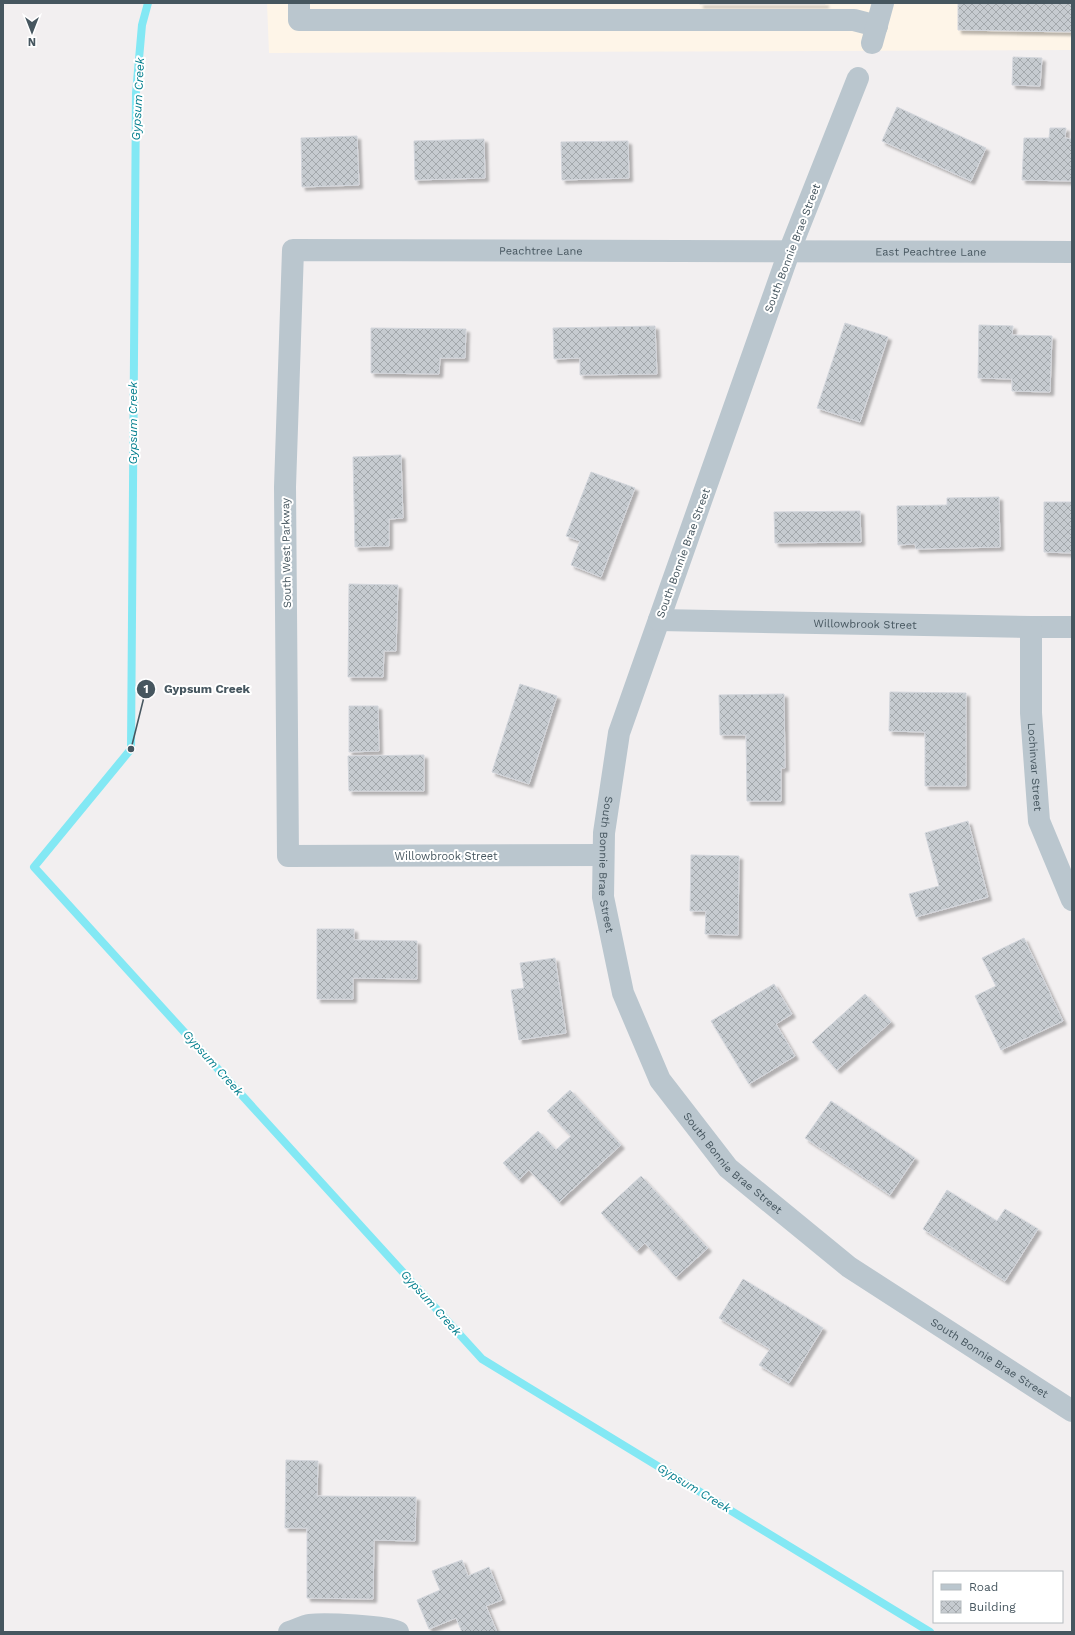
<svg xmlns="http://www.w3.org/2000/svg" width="1075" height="1635" viewBox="0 0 1075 1635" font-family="'Work Sans',sans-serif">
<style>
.commercial{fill:#fef5e8}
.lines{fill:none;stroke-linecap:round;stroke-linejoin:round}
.stream{stroke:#83e8f4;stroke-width:8}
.building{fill:url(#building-cross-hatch);stroke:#d3d6dc;filter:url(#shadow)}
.minor{stroke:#bac6ce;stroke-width:22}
.labels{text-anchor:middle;stroke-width:4;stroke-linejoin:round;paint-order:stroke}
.street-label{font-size:11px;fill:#46565f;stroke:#fff}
.water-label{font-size:12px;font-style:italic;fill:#047f8e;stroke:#fff}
.leader{fill:none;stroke:#46565f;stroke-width:1.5}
.callout-dot{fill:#46565f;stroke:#fff;stroke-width:1.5}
.mark-label{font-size:12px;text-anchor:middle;font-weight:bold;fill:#fff}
.callout-label{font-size:12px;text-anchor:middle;font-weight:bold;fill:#46565f;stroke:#fff;stroke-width:4;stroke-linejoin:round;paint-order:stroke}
</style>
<defs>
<pattern id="building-cross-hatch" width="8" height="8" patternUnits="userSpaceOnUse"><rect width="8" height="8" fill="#c6cbd0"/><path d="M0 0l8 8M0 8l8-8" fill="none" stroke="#a3a8ac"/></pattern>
<filter id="shadow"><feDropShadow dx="3.5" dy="3.5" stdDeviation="1" flood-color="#0004"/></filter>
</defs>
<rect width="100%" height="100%" fill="#f2eff0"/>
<!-- commercial -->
<path class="commercial" d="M267 3H1072V50L269 53Z"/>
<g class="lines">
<!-- stream -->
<path class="stream" d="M148 3 142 25 136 93 131 749 34 867 482 1359 930 1632"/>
</g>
<!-- building -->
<g class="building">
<rect x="700" y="3" width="125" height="1"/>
<path d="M958 3H1072V32L958 30Z"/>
<path d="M1013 57 1042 58 1040 86 1012 85Z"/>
<path d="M897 107 986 148 971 181 882 141Z"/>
<path d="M1050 128H1066L1065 138 1072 139V181L1022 180 1024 138H1049Z"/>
<path d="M357 136 359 185 302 187 301 138Z"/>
<path d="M484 139 485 178 415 180 414 141Z"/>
<path d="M628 141 629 178 562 180 561 142Z"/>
<path d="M845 323 888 337 860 422 817 408Z"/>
<path d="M979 325 1013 326 1012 335 1052 336 1050 392 1012 391V379L978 378Z"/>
<path d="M655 326 657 374 580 375V358L554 359 553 328Z"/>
<path d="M371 328 466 329 465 358H440L439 374 371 373Z"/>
<path d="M401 455 403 518 389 519V546L355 547 353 457Z"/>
<path d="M591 472 635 488 601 577 571 565 580 541 566 536Z"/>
<path d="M999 497 1000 547 916 549 915 544 898 545 897 506 947 505V498Z"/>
<path d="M1044 502H1072V553L1044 552Z"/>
<path d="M860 511 861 542 775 543 774 512Z"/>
<path d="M349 584 398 585 396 651H384L383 677H348Z"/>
<path d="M520 684 557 696 529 784 492 772Z"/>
<path d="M890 692 966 693V786H925V732L889 731Z"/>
<path d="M784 694 785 768H781V801H747L746 735H720L719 695Z"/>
<path d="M349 706H378L379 751 349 752Z"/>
<path d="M424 755V791H349L348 756Z"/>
<path d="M968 821 988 897 916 917 909 894 939 886 925 833Z"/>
<path d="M691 855 739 856 738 935 705 934 706 911H690Z"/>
<path d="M317 929H354V940L417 941V979L353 978V999H317Z"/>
<path d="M1024 938 1063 1021 1001 1050 975 996 996 986 982 958Z"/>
<path d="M555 958 566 1033 519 1040 511 990 524 988 520 963Z"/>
<path d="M774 984 792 1014 776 1024 795 1056 749 1084 711 1021Z"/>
<path d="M865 994 891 1022 837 1070 812 1042Z"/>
<path d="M570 1090 621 1145 559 1202 529 1170 519 1180 503 1163 538 1131 556 1150 571 1136 547 1111Z"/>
<path d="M831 1101 915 1158 890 1195 805 1138Z"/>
<path d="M641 1176 708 1248 676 1277 645 1243 637 1251 601 1213Z"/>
<path d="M947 1190 997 1221 1005 1209 1038 1229 1005 1281 923 1229Z"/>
<path d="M743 1279 823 1328 789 1383 759 1365 770 1349 719 1318Z"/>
<path d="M286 1460 318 1461 317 1496 416 1497 415 1541 374 1540 373 1599 307 1598V1528H285Z"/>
<path d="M462 1560 468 1576 489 1567 502 1600 486 1606 497 1632H462L456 1618 429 1629 417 1600 440 1590 432 1571Z"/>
</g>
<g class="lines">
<!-- minor -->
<g class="minor">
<path d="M299 3V20H854L877 26"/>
<path d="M872 43 883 3"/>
<path id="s1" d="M858 78 789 252 619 733 604 833 603 897 623 993 660 1080 728 1168 849 1267 1072 1411"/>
<path id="s2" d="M659 620 1031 627H1072"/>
<path id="s3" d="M1031 627V713L1039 821 1072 900"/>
<path id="s4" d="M603 855 288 856 285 487 293 250 1072 252"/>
<path d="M289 1632C296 1630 303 1626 310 1625 324 1623 388 1626 398 1632"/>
</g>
</g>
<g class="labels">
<!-- street labels -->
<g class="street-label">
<text transform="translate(792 248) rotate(-69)" y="4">South Bonnie Brae Street</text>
<text dy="4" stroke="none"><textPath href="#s4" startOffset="1169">Peachtree Lane</textPath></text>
<text dy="4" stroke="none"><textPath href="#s4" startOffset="1559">East Peachtree Lane</textPath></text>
<text transform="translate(286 553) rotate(-91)" y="4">South West Parkway</text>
<text transform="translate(683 553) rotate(-70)" y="4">South Bonnie Brae Street</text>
<text dy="4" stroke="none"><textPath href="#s2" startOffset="206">Willowbrook Street</textPath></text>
<text dy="4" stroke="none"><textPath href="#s3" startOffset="140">Lochinvar Street</textPath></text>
<text x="446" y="860">Willowbrook Street</text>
<text dy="4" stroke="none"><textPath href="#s1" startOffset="830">South Bonnie Brae Street</textPath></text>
<text dy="4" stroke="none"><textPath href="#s1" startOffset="1166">South Bonnie Brae Street</textPath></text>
<text dy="4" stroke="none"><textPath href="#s1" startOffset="1490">South Bonnie Brae Street</textPath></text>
</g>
<!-- water labels -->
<g class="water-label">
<text transform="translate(138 99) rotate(-87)" y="4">Gypsum Creek</text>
<text transform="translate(133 423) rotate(-90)" y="4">Gypsum Creek</text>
<text transform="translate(213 1063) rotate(48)" y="4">Gypsum Creek</text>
<text transform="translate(431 1303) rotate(48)" y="4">Gypsum Creek</text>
<text transform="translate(694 1488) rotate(31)" y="4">Gypsum Creek</text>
</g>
</g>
<!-- callouts -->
<path class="leader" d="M131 749L146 689"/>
<g class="callout-dot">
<circle cx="131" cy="749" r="4"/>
<circle cx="146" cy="689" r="10"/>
</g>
<g class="mark-label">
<text x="146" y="693">1</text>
</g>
<g class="callout-label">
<text x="207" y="693">Gypsum Creek</text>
</g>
<!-- border -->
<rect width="1075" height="1635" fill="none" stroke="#46565f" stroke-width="8"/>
<!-- legend -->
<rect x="933" y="1571" width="130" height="52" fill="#ffffff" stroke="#b5bbbf"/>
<rect x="941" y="1584" width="20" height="6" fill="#bac6ce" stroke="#b5bbbf"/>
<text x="969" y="1591" font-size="12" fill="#46565f">Road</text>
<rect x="941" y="1601" width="20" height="12" fill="url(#building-cross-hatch)" stroke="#b5bbbf"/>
<text x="969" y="1611" font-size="12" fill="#46565f">Building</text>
<!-- north arrow -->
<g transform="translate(32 32) rotate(180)" stroke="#ffffff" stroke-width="3" paint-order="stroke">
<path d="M0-3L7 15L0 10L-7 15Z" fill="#46565f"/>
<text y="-6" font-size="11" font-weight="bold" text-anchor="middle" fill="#46565f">N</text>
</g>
</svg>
